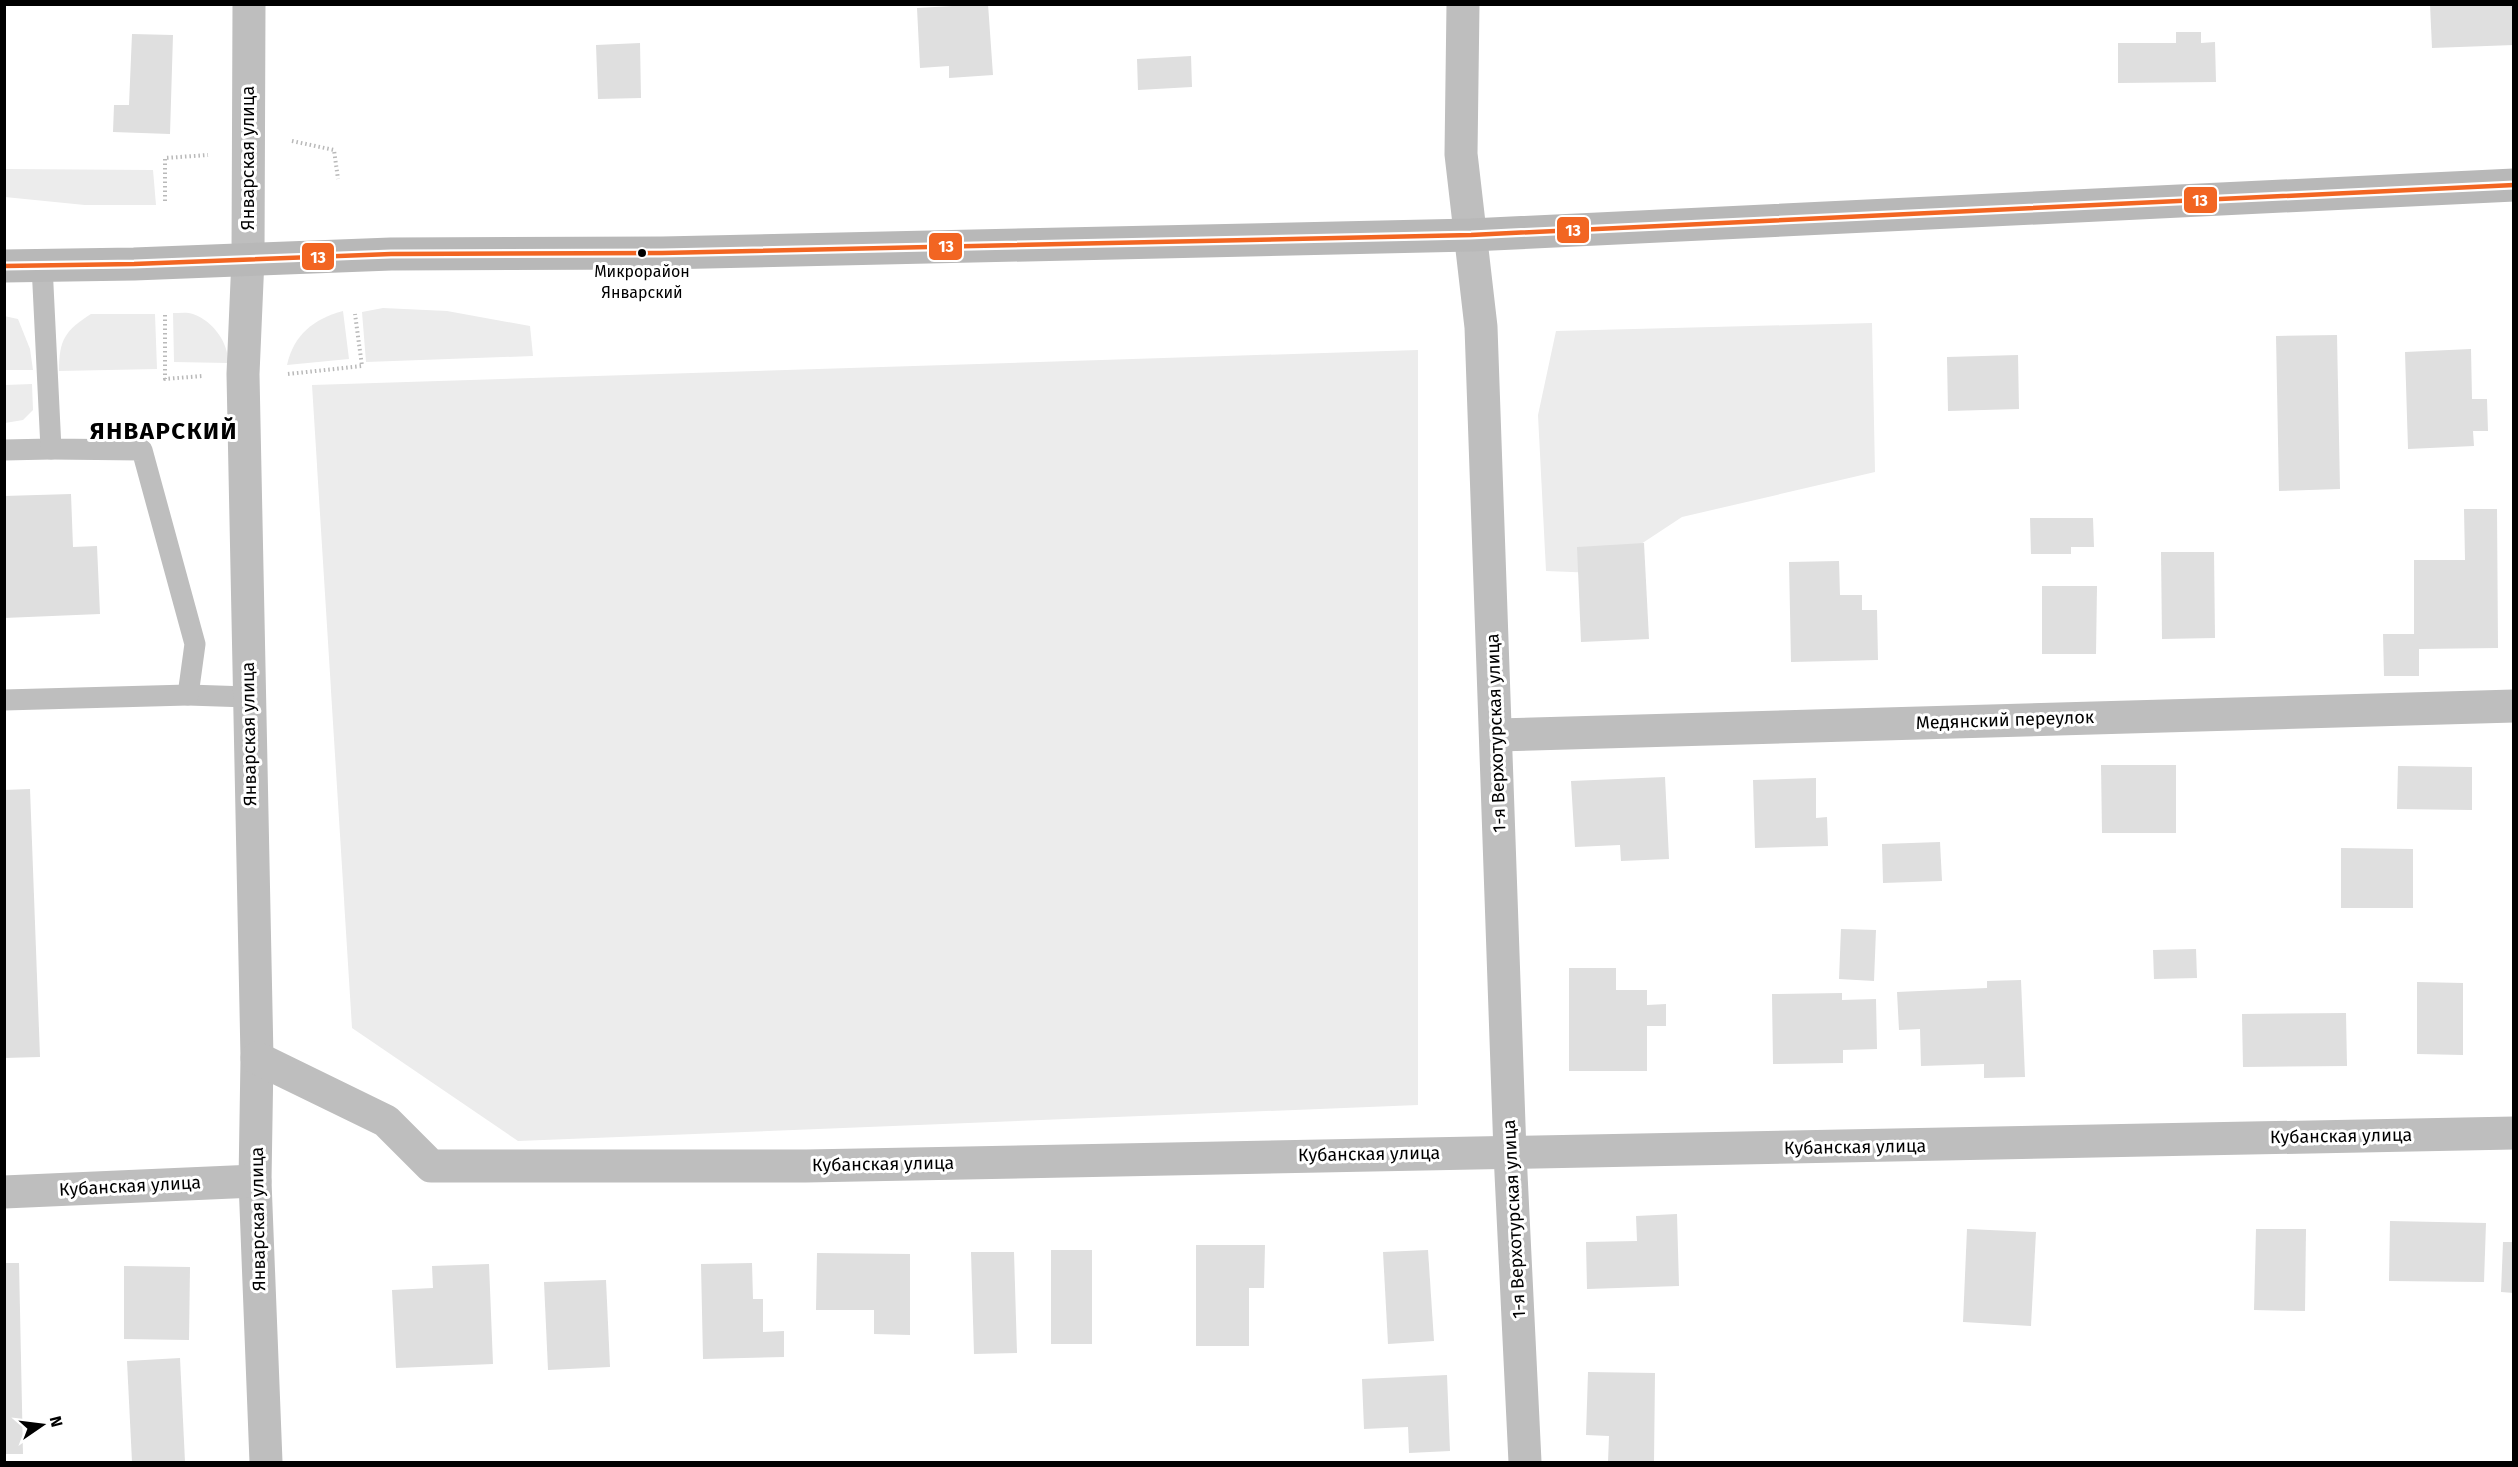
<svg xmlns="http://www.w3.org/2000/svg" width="2518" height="1467" viewBox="0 0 2518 1467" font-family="'Fira Sans',sans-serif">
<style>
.green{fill:#ececec}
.building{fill:#dfdfdf}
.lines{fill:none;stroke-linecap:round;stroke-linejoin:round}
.path{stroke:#b9b9b9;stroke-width:4;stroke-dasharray:1.5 3;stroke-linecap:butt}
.lane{stroke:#bebebe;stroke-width:21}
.street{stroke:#bebebe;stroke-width:33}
.secondary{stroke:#b8b8b8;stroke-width:33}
.bus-1-casing{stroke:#fff;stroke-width:9}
.bus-1{stroke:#f26522;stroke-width:4.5}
.bus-dot{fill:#000;stroke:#fff;stroke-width:2}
.labels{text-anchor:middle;stroke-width:6;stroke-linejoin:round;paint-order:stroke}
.bus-label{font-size:16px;fill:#000;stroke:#fff}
.street-label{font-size:18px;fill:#000;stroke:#fff}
.district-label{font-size:24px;font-weight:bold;letter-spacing:1.5px;fill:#000;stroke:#fff}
.line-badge{stroke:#fff;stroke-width:2}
.badge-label{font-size:16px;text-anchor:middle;font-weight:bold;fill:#fff}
</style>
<rect width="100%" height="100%" fill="#fff"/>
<!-- green -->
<g class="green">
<path d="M5 169 153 170 156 205H85L5 197Z"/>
<path d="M383 308 447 311 530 326 533 356 366 362 362 312Z"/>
<path d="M343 311 349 359 287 365C294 334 314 319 343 311Z"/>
<path d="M173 313C180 313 188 312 193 314 213 321 229 343 228 363L174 362Z"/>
<path d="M91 314H155L157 369 59 371C59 339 65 331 91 314Z"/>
<path d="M4 316 18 319 30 349 33 370H5Z"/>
<path d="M1872 323 1875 472 1682 517 1597 573 1546 571 1538 415 1556 331Z"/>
<path d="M1418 350V1105L518 1141 352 1028 312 385Z"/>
<path d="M32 384 33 410 23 420 5 423V385Z"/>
</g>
<!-- building -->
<g class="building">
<path d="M988 4 993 75 949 78V66L920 68 917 8Z"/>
<path d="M2430 4H2514V45L2432 48Z"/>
<path d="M2176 32H2201V43L2215 42 2216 82 2118 83V43H2176Z"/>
<path d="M132 34 173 35 170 134 113 132 114 105H129Z"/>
<path d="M640 43 641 98 598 99 596 45Z"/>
<path d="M1191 56 1192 87 1138 90 1137 59Z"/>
<path d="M2337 335 2340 489 2279 491 2276 336Z"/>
<path d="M2471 349 2472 399H2487L2488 431H2473L2474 446 2408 449 2405 352Z"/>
<path d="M2018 355 2019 409 1948 411 1947 357Z"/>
<path d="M71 494 73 547 97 546 100 614 4 618V496Z"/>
<path d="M2464 509H2497L2498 648 2419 649V676H2384L2383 634H2414V560H2465Z"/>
<path d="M2030 518H2093L2094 547H2071V554H2031Z"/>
<path d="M1644 543 1649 639 1581 642 1577 547Z"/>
<path d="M2161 552H2214L2215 638 2162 639Z"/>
<path d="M1839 561 1840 595H1862V610H1877L1878 660 1791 662 1789 562Z"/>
<path d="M2042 586H2097L2096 654H2042Z"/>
<path d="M2101 765H2176V833H2102Z"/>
<path d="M2398 766 2472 767V810L2397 809Z"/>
<path d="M1665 777 1669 859 1621 861 1620 845 1575 847 1571 781Z"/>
<path d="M1816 778V818L1827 817 1828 846 1755 848 1753 780Z"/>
<path d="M30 789 40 1057 4 1058V790Z"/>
<path d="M1940 842 1942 881 1883 883 1882 844Z"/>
<path d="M2341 848 2413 849V908H2341Z"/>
<path d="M1841 929 1876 930 1874 981 1839 979Z"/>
<path d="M2196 949 2197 978 2154 979 2153 950Z"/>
<path d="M1569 968H1616V990H1647V1005L1666 1004V1026H1647V1071H1569Z"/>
<path d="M2021 980 2025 1077 1984 1078V1064L1921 1066 1920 1029 1899 1030 1897 992 1987 988V981Z"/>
<path d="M2417 982 2463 983V1055L2417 1054Z"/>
<path d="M1842 993V1000L1876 999 1877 1049 1843 1050V1063L1773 1064 1772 994Z"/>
<path d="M2346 1013 2347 1066 2243 1067 2242 1014Z"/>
<path d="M1677 1214 1679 1286 1587 1289 1586 1242 1637 1241 1636 1216Z"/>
<path d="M2390 1221 2486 1223 2484 1282 2389 1281Z"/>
<path d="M1967 1229 2036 1232 2031 1326 1963 1322Z"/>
<path d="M2256 1229H2306L2305 1311 2254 1310Z"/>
<path d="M2503 1242H2514V1293L2501 1292Z"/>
<path d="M1196 1245H1265L1264 1288H1249V1346H1196Z"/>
<rect x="1051" y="1250" width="41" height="94"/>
<path d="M1428 1250 1434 1341 1388 1344 1383 1252Z"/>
<path d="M971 1252H1014L1017 1353 974 1354Z"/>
<path d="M817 1253 910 1254V1335L874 1334V1310H816Z"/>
<path d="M4 1263H19L23 1454H4Z"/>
<path d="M752 1263 753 1299H763V1332L784 1331V1357L703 1359 701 1264Z"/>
<path d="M489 1264 493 1364 396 1368 392 1290 433 1288 432 1266Z"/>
<path d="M124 1266 190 1267 189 1340 124 1339Z"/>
<path d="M606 1280 610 1367 548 1370 544 1282Z"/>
<path d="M180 1358 185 1462H132L127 1361Z"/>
<path d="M1588 1372 1655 1373 1654 1462H1608L1609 1436 1586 1435Z"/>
<path d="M1447 1375 1450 1451 1409 1453 1408 1427 1364 1429 1362 1379Z"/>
</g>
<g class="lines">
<!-- path -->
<g class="path">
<path d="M292 141 334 150 338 179"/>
<path d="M165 201V158L208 155"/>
<path d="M165 315V379L202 376"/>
<path d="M288 374 362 366 355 314"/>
</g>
<!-- lane -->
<g class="lane">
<path d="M4 450 51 449"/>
<path d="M188 695 248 697"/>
<path d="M4 700 188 695 195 644 142 450 51 449 42 265"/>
</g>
<!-- street -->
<g class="street">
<path d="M249 4 248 258 243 374 257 1058 255 1181 266 1462"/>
<path d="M1463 4 1461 154 1481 327 1510 1153 1525 1462"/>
<path d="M1497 735 2514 706"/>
<path d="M257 1058 386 1121 431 1166H806L2514 1133"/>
<path d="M4 1192 255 1181"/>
</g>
<!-- secondary -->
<path class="secondary" d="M4 266 134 264 391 254 662 253 1471 235 2514 185"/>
<defs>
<path id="bus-1" d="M4 266 134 264 391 254 662 253 1471 235 2514 185"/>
</defs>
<!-- bus-1 casing -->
<use href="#bus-1" class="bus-1-casing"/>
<!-- bus-1 -->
<use href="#bus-1" class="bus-1"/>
</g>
<!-- markers -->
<circle class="bus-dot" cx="642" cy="253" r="5"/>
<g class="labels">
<!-- bus labels -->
<g class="bus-label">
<text x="642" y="277">Микрорайон<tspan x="642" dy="21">Январский</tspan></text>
</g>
<!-- street labels -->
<g class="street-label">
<text transform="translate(248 158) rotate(-90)" y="6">Январская улица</text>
<text transform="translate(2005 720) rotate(-2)" y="6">Медянский переулок</text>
<text transform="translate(1496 733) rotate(-92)" y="6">1-я Верхотурская улица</text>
<text transform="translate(249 734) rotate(-91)" y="6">Январская улица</text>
<text transform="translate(2341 1136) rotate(-1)" y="6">Кубанская улица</text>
<text transform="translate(1855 1147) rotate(-1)" y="6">Кубанская улица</text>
<text transform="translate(1369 1154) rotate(-1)" y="6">Кубанская улица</text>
<text transform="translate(883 1164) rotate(-1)" y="6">Кубанская улица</text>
<text transform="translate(130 1186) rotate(-3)" y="6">Кубанская улица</text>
<text transform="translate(258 1219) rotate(-91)" y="6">Январская улица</text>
<text transform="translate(1514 1219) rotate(-93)" y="6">1-я Верхотурская улица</text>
</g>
<!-- district labels -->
<g class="district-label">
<text x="164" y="439">ЯНВАРСКИЙ</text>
</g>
</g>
<g class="line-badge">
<rect x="2183" y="186" width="35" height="28" rx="6" fill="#f26522"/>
<rect x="1556" y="216" width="34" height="28" rx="6" fill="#f26522"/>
<rect x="928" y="232" width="35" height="29" rx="6" fill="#f26522"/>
<rect x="301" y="242" width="34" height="29" rx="6" fill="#f26522"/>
</g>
<g class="badge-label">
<text x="2200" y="206">13</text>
<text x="1573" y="236">13</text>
<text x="946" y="252">13</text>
<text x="318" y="263">13</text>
</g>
<!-- border -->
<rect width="2518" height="1467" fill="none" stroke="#000000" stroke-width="12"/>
<!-- north arrow -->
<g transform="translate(42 1425) rotate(76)" stroke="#ffffff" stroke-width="4.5" paint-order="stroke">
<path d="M0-4.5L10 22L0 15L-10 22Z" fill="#000000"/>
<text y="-9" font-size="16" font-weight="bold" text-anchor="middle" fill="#000000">N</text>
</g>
</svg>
